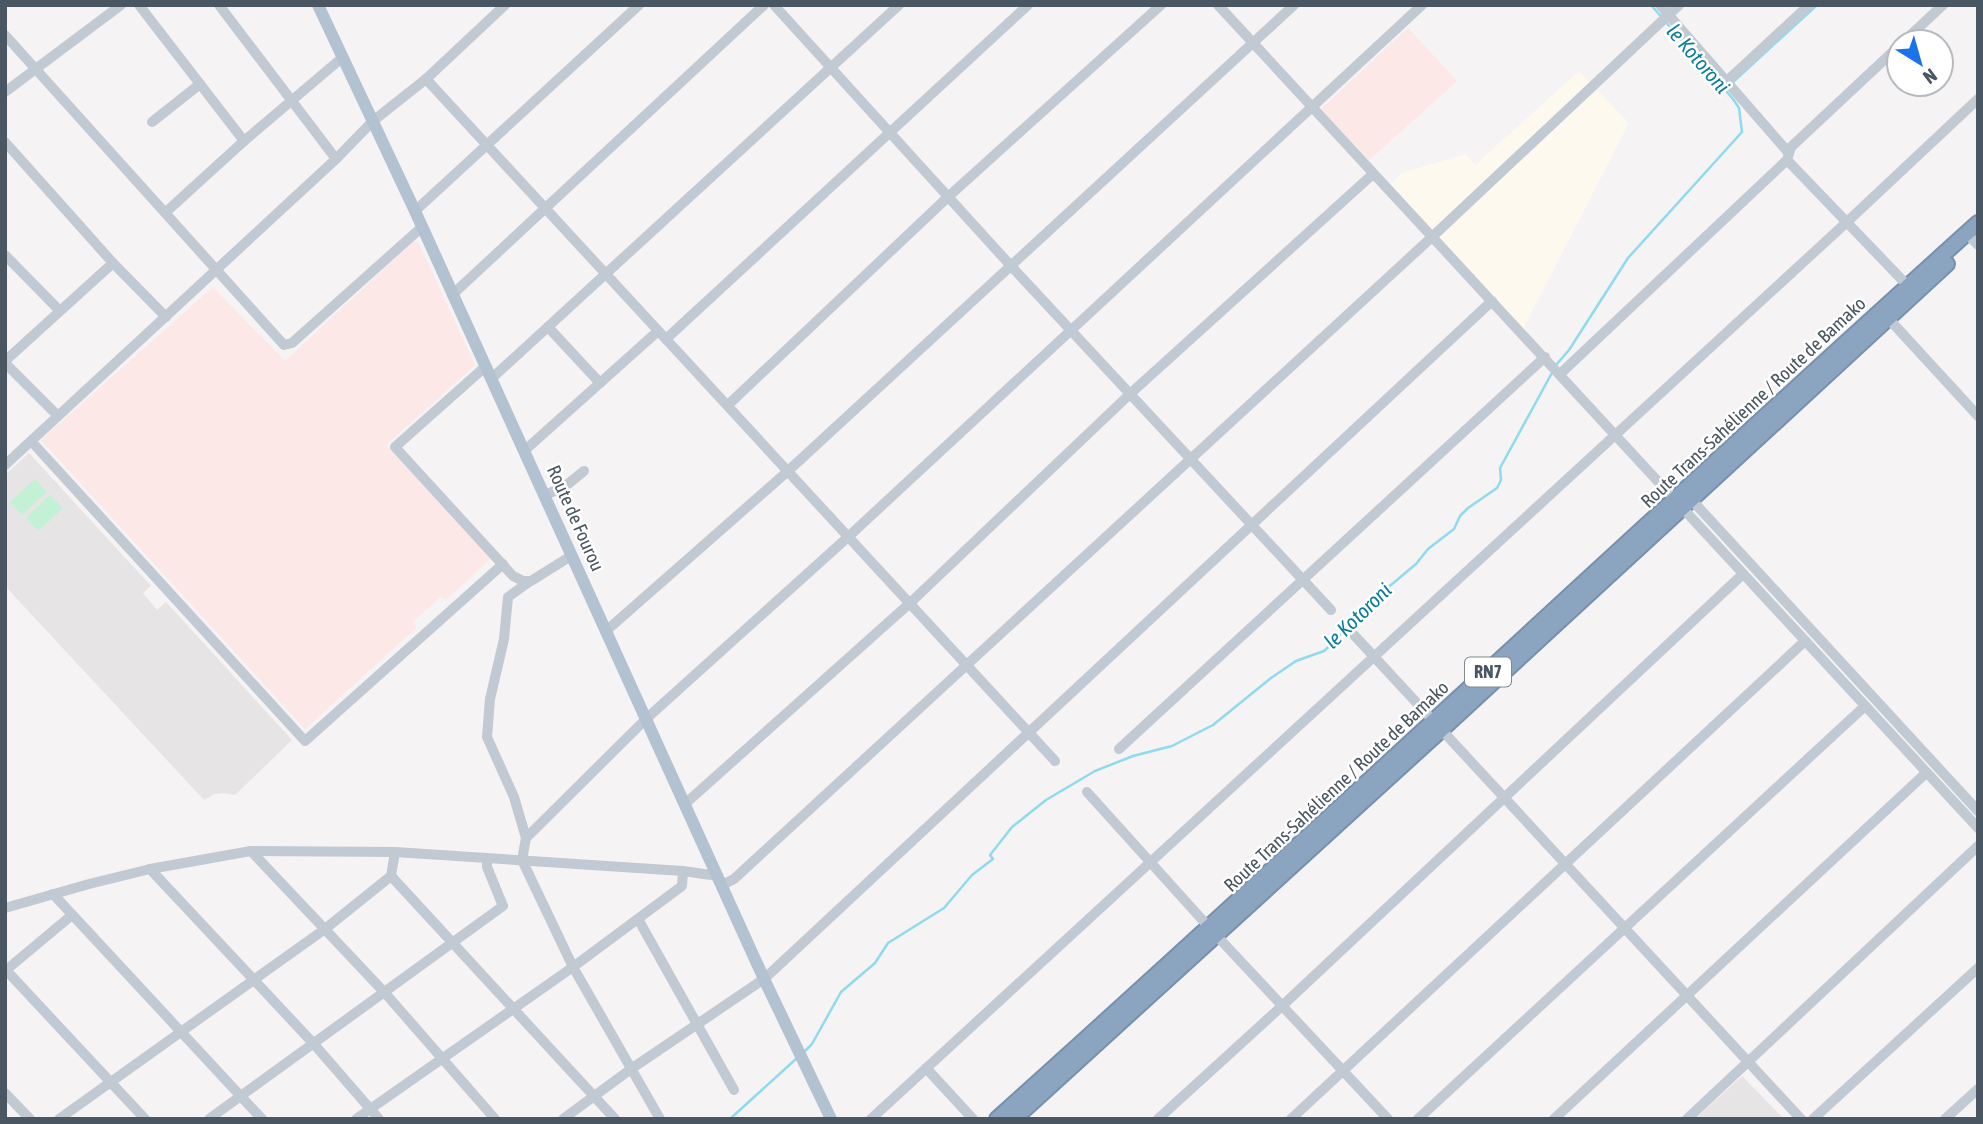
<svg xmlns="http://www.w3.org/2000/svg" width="1983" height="1124" viewBox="0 0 1983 1124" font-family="'Asap Condensed',sans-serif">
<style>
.commercial{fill:#fdf9ef}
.education{fill:#e6e4e5}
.medical{fill:#fce8e6}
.green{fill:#c3f1d5}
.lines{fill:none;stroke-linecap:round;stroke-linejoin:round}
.stream{stroke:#90daee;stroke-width:2.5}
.highway-casing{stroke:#7690ad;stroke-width:18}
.minor{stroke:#c1cad2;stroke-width:10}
.major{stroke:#b3c2d1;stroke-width:12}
.highway{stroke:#8ba5c1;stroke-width:14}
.labels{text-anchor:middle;stroke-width:5;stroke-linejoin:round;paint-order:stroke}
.shield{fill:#fff;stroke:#808990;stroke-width:2}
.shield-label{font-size:18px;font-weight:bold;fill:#4a5661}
.street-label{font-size:19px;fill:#4a5661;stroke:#fff}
.water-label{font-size:21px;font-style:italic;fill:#0c7c9b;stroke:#fff}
</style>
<rect width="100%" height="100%" fill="#f5f3f3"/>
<!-- commercial -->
<path class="commercial" d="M1579 71 1629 123 1523 329 1389 185 1402 173 1465 154 1475 165Z"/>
<!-- education -->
<g class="education">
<path d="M29 453 151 586 143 593 157 610 166 602 292 740 235 795 224 793 214 794 204 800 5 586V475Z"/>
<path d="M1742 1076 1784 1119H1695Z"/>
</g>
<!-- medical -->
<g class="medical">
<path d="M1408 28 1457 81 1369 160 1321 109Z"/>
<path d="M414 241 419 244 475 365 386 445 491 558 446 600 440 597 413 622 417 627 305 729 41 440 213 287 285 361Z"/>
</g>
<!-- green -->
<g class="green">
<path d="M35 479 47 492 22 515 10 502Z"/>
<path d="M50 495 63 508 38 531 26 518Z"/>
</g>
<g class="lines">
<!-- stream -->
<g class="stream">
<path d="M1733 82 1817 5"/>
<path d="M1556 365 1569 350 1628 258 1742 132 1739 108 1733 99 1651 5"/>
<path d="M805 1051 812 1044 841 992 875 963 888 943 944 908 972 875 993 859 990 855 1012 827 1046 800 1095 771 1133 756 1172 746 1213 725 1271 678 1296 661 1324 651 1336 640 1354 616 1416 564 1428 549 1454 529 1460 516 1468 508 1497 488 1501 480 1500 468 1553 371"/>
<path d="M730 1119 797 1058"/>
</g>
<defs>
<g id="highway">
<path d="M997 1119C1327 823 1649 519 1978 223"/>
<path d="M1014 1119 1441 730 1947 264"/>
</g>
</defs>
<!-- highway casing -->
<use href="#highway" class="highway-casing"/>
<!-- minor -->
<g class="minor">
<path d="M139 5 244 141"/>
<path d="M219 5 336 159"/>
<path d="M774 5 1011 266 1331 610"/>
<path d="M1218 5 1978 828"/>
<path d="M1660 5 1788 152"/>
<path d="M5 35 284 345 292 343 422 227"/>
<path d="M1903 42 1943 5"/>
<path d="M426 79 1055 761"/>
<path d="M1727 81 1809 5"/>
<path d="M5 92 121 5"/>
<path d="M152 122 200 84"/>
<path d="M5 142 113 263 166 317"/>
<path d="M1787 160 1908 286"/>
<path d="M415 211 639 5"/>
<path d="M166 212 244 141 343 57"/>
<path d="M1966 233 1978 245"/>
<path d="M5 255 59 310"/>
<path d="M452 295 764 5"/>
<path d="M1888 318 1978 416"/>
<path d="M548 327 600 383"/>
<path d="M666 339 1028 5"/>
<path d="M5 361 113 263"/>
<path d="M5 363 58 416"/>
<path d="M486 366 395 447 513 576 523 581H531L571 556"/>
<path d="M1560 374 1787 160 1791 147 1899 46"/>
<path d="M491 379 899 5"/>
<path d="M728 405 949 196 1161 5"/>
<path d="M31 441 305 741 503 564"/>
<path d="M524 451 658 331"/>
<path d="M5 465 336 159 373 121 426 79 505 5"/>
<path d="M544 495 563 488 584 471"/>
<path d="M1689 497 1978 811"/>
<path d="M606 631 788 471 1294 5"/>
<path d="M1354 635 1801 1119"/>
<path d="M1119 749 1545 357"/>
<path d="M1087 792 1216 935 1388 1119"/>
<path d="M686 803 910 603 1131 393 1373 174"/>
<path d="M526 838 514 797 487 737 490 699 504 639 508 597 529 582"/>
<path d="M251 851 385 993 495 1119"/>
<path d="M150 869 313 1043 379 1119"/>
<path d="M391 876 615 1119"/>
<path d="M722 885 734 879 1432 237 1679 5"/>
<path d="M53 894 262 1119"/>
<path d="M5 908 89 884 150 869 251 851 395 852 683 871 718 876"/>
<path d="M638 919 734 1090"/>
<path d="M5 969 145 1119"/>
<path d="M5 971 72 915"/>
<path d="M926 1068 973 1119"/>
<path d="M5 1093 30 1119"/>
<path d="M59 1119 325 929 391 876 395 852"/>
<path d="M209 1119 503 906 487 867V858"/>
<path d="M356 1119 573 967 682 886 683 871"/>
<path d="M563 1119 631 1069 764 979 1492 301"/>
<path d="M660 1119 573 967 522 860 526 838 647 718 848 537 1422 5"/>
<path d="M871 1119 1848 221 1978 99"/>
<path d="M1158 1119 1282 1006 1743 574"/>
<path d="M1291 1119 1805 641"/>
<path d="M1418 1119 1865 706"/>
<path d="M1554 1119 1926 773"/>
<path d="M1687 1119 1978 846"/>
<path d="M1813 1119 1978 968"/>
<path d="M1945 1119 1978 1089"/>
</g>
<!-- major -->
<path class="major" d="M318 5 415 211 764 979 831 1119"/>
<!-- highway -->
<use href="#highway" class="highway"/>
</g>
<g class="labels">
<!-- shield labels -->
<rect class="shield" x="1465" y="657.5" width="46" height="29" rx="5"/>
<g class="shield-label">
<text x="1488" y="678">RN7</text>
</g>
<!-- street labels -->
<g class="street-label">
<text transform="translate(1753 402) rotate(-43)" y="7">Route Trans-Sahélienne / Route de Bamako</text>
<text transform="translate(576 518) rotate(66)" y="7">Route de Fourou</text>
<text transform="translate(1336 786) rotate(-43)" y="7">Route Trans-Sahélienne / Route de Bamako</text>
</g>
<!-- water labels -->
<g class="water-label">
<text transform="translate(1698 59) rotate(49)" y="7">le Kotoroni</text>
<text transform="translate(1358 616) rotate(-44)" y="7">le Kotoroni</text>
</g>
</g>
<!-- border -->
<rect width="1983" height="1124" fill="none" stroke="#4a5661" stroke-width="14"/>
<!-- north arrow -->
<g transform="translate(1920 63) rotate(143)"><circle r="33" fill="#ffffff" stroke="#b7bbc0" stroke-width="2"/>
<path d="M0-5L12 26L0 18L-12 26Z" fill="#1a73e8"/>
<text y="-10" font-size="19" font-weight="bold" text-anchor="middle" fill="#4a5661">N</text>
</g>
</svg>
